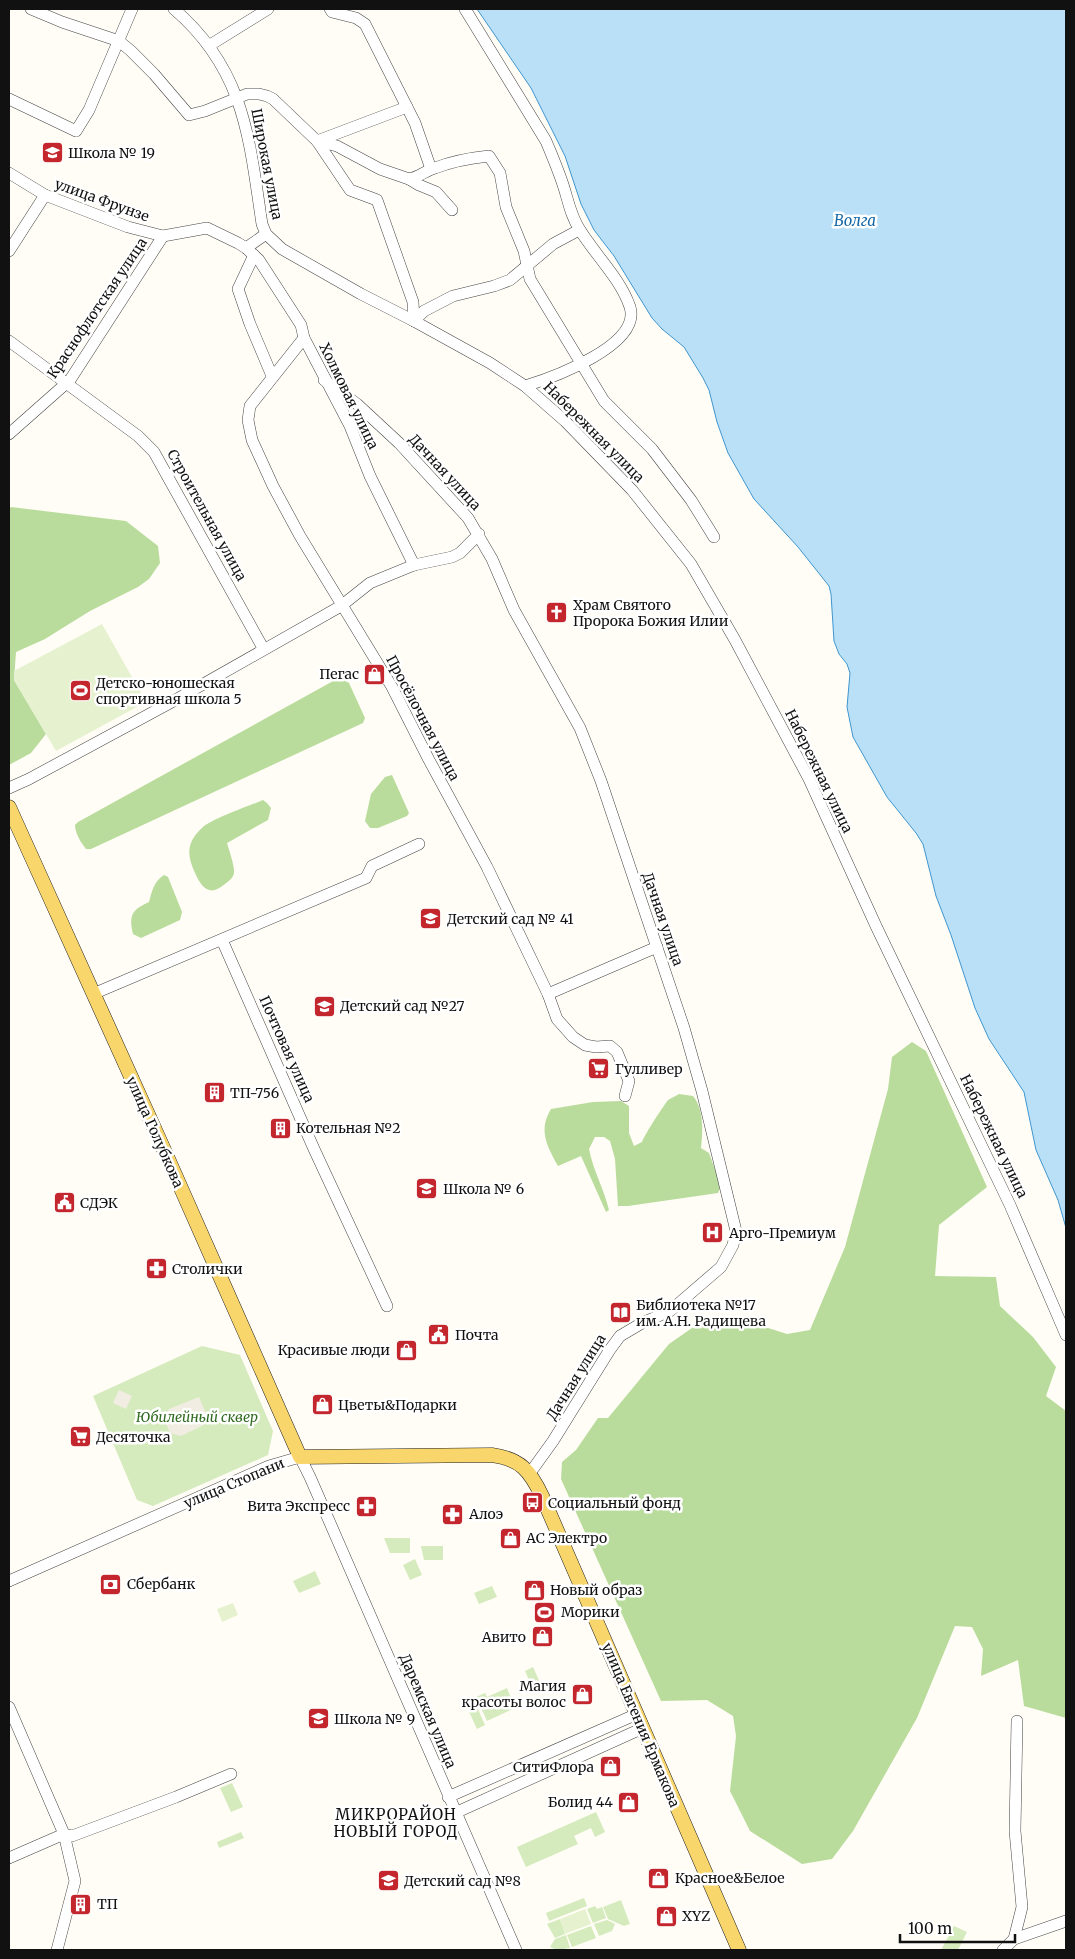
<svg xmlns="http://www.w3.org/2000/svg" width="1075" height="1959" viewBox="0 0 1075 1959" font-family="Merriweather,serif">
<style>
.green{fill:#d5ebbd}
.forest{fill:#b9dc9c}
.pitch{fill:#e6f2cf}
.plaza{fill:#f1ede2}
.water{fill:#b9e0f7;stroke:#3f96cf}
.lines{fill:none;stroke-linecap:round;stroke-linejoin:round}
.minor-casing{stroke:#444;stroke-width:12}
.major-casing{stroke:#222;stroke-width:15}
.minor{stroke:#fff;stroke-width:11}
.major{stroke:#f9d66b;stroke-width:14}
.labels{text-anchor:middle;stroke-width:5;stroke-linejoin:round;paint-order:stroke}
.poi-label{font-size:14px;fill:#111;stroke:#fff;text-anchor:start}
.street-label{font-size:14px;fill:#111;stroke:#fff}
.park-label{font-size:14px;font-style:italic;fill:#2f6b1f;stroke:#fff}
.water-label{font-size:15px;font-style:italic;fill:#1768a6;stroke:#fff}
.neighbourhood-label{font-size:15px;letter-spacing:1px;fill:#111;stroke:#fff}
</style>
<rect width="100%" height="100%" fill="#fffdf5"/>
<!-- green -->
<g class="green">
<path d="M202 1346 240 1355 273 1431 268 1455 153 1506 137 1500 93 1396Z"/>
<path d="M384 1538H410V1553H390Z"/>
<path d="M421 1546H443V1560H424Z"/>
<path d="M415 1559 422 1575 410 1580 403 1565Z"/>
<path d="M315 1571 321 1584 299 1593 293 1581Z"/>
<path d="M492 1586 497 1597 479 1604 474 1593Z"/>
<path d="M533 1667 542 1687 534 1691 525 1671Z"/>
<path d="M507 1688 515 1708 487 1721 476 1697 485 1693 487 1697Z"/>
<path d="M473 1698 485 1725 477 1729 464 1701Z"/>
<path d="M232 1783 243 1807 231 1812 220 1788Z"/>
<path d="M596 1812 605 1832 595 1837 591 1828 574 1836 578 1844 526 1867 517 1847Z"/>
<path d="M241 1832 244 1838 219 1848 217 1842Z"/>
<path d="M584 1898 587 1906 549 1921 546 1913Z"/>
<path d="M621 1900 630 1924 624 1926 608 1919 603 1907Z"/>
<path d="M595 1906 597 1909 602 1907 606 1918 593 1923 587 1909Z"/>
<path d="M560 1919 565 1934 555 1938 547 1924Z"/>
<path d="M607 1920 615 1924 612 1931 599 1936 594 1924Z"/>
<path d="M591 1926 596 1938 572 1947 567 1935Z"/>
<path d="M954 1926 967 1932 958 1950H941Z"/>
<path d="M566 1935 570 1948 557 1950 550 1947 555 1939Z"/>
</g>
<!-- forest -->
<g class="forest">
<path d="M11 507 126 521 158 546 160 563 149 579 138 587 90 611 45 639 16 652 14 680 46 734 31 753 9 765V509Z"/>
<path d="M342 679 349 683 365 718 363 723 91 849H86C81 843 75 833 75 825L78 822 335 680Z"/>
<path d="M392 775 409 813 407 816 378 828H370L365 821 371 794 385 777Z"/>
<path d="M263 800 267 803 271 808 268 820 227 843C229 850 235 867 234 873 233 878 229 881 225 884 211 896 203 890 196 875 187 856 185 843 203 827 212 819 249 806 263 800Z"/>
<path d="M164 875 168 877 182 912 180 920 141 938 133 934C129 916 131 910 149 902 152 891 154 881 164 875Z"/>
<path d="M912 1042 926 1051 987 1187 939 1225 935 1276 996 1277 1000 1306 1033 1337 1056 1367 1046 1396 1066 1411V1718L1024 1706 1018 1660 981 1676 983 1649 972 1627 955 1626 917 1718 853 1831 832 1859 802 1864 750 1831 730 1791 736 1736 733 1716 707 1700 661 1701 561 1479 562 1462 576 1450 598 1418H608L669 1344 702 1321H747L787 1334 810 1330 845 1247 888 1089 892 1057Z"/>
<path d="M679 1094 693 1096C704 1109 703 1132 701 1148L709 1153 721 1186 718 1193 628 1206H618L615 1159 610 1141 604 1137H595L589 1149C593 1170 604 1189 609 1210L606 1212 581 1156 558 1166C547 1146 538 1130 551 1109L593 1102 621 1101 629 1106V1133L634 1146 642 1142C645 1134 662 1108 668 1100 671 1098 676 1096 679 1094Z"/>
</g>
<!-- pitch -->
<g class="pitch">
<path d="M102 624 146 702 56 751 14 680V671Z"/>
<path d="M233 1603 238 1615 222 1622 217 1609Z"/>
<path d="M585 1909 591 1924 565 1934 560 1919Z"/>
</g>
<!-- plaza -->
<g class="plaza">
<path d="M119 1390 132 1396 126 1409 113 1403Z"/>
<path d="M199 1397 210 1422 181 1436 170 1433 164 1418 169 1409Z"/>
</g>
<!-- water -->
<path class="water" d="M477 9H1066V1228L1058 1200 1036 1150 1024 1092 989 1039 975 1008 951 935 936 896 923 844 916 833 887 797 853 737 847 707 850 673 847 664 839 654 834 641 831 594 829 586 798 547 754 499 728 453 717 422 709 390 703 378 684 347 662 329 652 318 614 256 594 230 581 204 565 156 531 88Z"/>
<g class="lines">
<defs>
<g id="minor">
<path d="M31 9 62 22 119 41 131 51 154 74 189 115 205 111 247 94H259L267 96 273 99 317 141 350 190 377 200 413 302 414 321"/>
<path d="M174 9C245 70 249 138 262 224L266 234 282 249 361 294 414 321 490 363 525 386 565 421 632 490 691 564 735 640 809 779 876 926 1010 1205 1066 1335"/>
<path d="M330 9 332 12 356 18 365 24 415 123 431 169"/>
<path d="M465 9 546 141C553 158 560 174 565 191 569 205 572 218 580 230 596 256 620 278 630 307 642 345 552 378 525 386"/>
<path d="M210 45 268 9"/>
<path d="M9 99 76 131 89 110 132 9"/>
<path d="M317 141 337 146 380 169 409 179 419 185 436 192 452 210"/>
<path d="M317 141 407 107"/>
<path d="M9 173 45 195 128 227 163 236 207 228 238 243 246 248 259 260 301 325 304 338 350 426 370 476 414 565"/>
<path d="M409 179C419 177 425 171 435 168 453 161 470 158 489 156L500 173 506 207 524 251 530 279 604 401 652 449 691 500 714 537"/>
<path d="M246 248 266 234"/>
<path d="M9 251 45 195"/>
<path d="M254 255 238 289 250 324 272 376"/>
<path d="M414 321 424 311 453 296 494 286 510 280 553 244 579 230"/>
<path d="M304 338 250 406 248 420 252 440 273 486 300 536 392 687 429 760 487 867 548 994 557 1019 573 1037 585 1045 596 1047 610 1046 617 1052 629 1081 625 1096"/>
<path d="M9 341 138 436 154 452 263 648"/>
<path d="M324 380 357 404 399 443 468 518 492 559 514 610 580 728 601 781 684 1028 702 1091 736 1231 733 1245 721 1267 670 1311 642 1323 620 1336 609 1351 553 1441 530 1473"/>
<path d="M9 434 70 380 163 236"/>
<path d="M9 788 29 779 170 703 341 606 370 583 414 565 452 557 460 553 479 534"/>
<path d="M222 940 314 1149 387 1306"/>
<path d="M93 994 366 878 372 866 419 844"/>
<path d="M548 994 657 947"/>
<path d="M9 1581 269 1466 300 1457 310 1477 516 1950"/>
<path d="M9 1707 64 1834 75 1881 57 1950"/>
<path d="M448 1797 637 1714"/>
<path d="M455 1813 643 1728"/>
<path d="M9 1858 64 1834 72 1836 176 1797 231 1774"/>
<path d="M1014 1939 1022 1907 1015 1831 1017 1721"/>
<path d="M1003 1950 1014 1939 1066 1921"/>
</g>
<path id="major" d="M9 807 165 1152 300 1457 492 1455C521 1459 530 1471 542 1496L739 1950"/>
</defs>
<!-- minor casing -->
<use href="#minor" class="minor-casing"/>
<!-- major casing -->
<use href="#major" class="major-casing"/>
<!-- minor -->
<use href="#minor" class="minor"/>
<!-- major -->
<use href="#major" class="major"/>
</g>
<!-- icons -->
<defs>
<symbol id="school-square" viewBox="-11 -11 22 22"><rect x="-9" y="-9" width="18" height="18" rx="4" fill="#c4262e" stroke="#fff"/><path d="M0-5L7-2L0 1L-7-2ZM-4 1L0 2.5L4 1V4Q0 6-4 4Z" fill="#fff"/></symbol>
<symbol id="church-square" viewBox="-11 -11 22 22"><rect x="-9" y="-9" width="18" height="18" rx="4" fill="#c4262e" stroke="#fff"/><path d="M-1.2-6h2.4v3.5h3.3v2.4h-3.3V6h-2.4V-.1h-3.3v-2.4h3.3Z" fill="#fff"/></symbol>
<symbol id="shop-square" viewBox="-11 -11 22 22"><rect x="-9" y="-9" width="18" height="18" rx="4" fill="#c4262e" stroke="#fff"/><path d="M-5-2.5h2.3a2.7 3.5 0 0 1 5.4 0H5L5.5 6h-11ZM-1.5-2.5h3a1.5 2.3 0 0 0-3 0Z" fill="#fff"/></symbol>
<symbol id="stadium-square" viewBox="-11 -11 22 22"><rect x="-9" y="-9" width="18" height="18" rx="4" fill="#c4262e" stroke="#fff"/><path d="M0-5a6.5 5 0 1 0 0 10a6.5 5 0 1 0 0-10ZM-3.5-1.8h7v3.6h-7Z" fill="#fff"/></symbol>
<symbol id="supermarket-square" viewBox="-11 -11 22 22"><rect x="-9" y="-9" width="18" height="18" rx="4" fill="#c4262e" stroke="#fff"/><path d="M-6-5.5h2.5l.6 2H6L4.5 2H-2.5L-4.4-4H-6ZM-1.5 3.2a1.3 1.3 0 1 0 .1 0ZM3 3.2a1.3 1.3 0 1 0 .1 0Z" fill="#fff"/></symbol>
<symbol id="building-square" viewBox="-11 -11 22 22"><rect x="-9" y="-9" width="18" height="18" rx="4" fill="#c4262e" stroke="#fff"/><path d="M-4-6H4V6H1V3H-1V6H-4ZM-2.5-4.3h1.7v1.8h-1.7ZM.8-4.3h1.7v1.8H.8ZM-2.5-1h1.7V.8h-1.7ZM.8-1h1.7V.8H.8Z" fill="#fff"/></symbol>
<symbol id="civic-square" viewBox="-11 -11 22 22"><rect x="-9" y="-9" width="18" height="18" rx="4" fill="#c4262e" stroke="#fff"/><path d="M-.6-6.5H3V-4.5H.6V-3L4-1V1h2V6H-6V1h2V-1L-.6-3ZM-1.2 2.5V6h2.4V2.5Z" fill="#fff"/></symbol>
<symbol id="hospital-square" viewBox="-11 -11 22 22"><rect x="-9" y="-9" width="18" height="18" rx="4" fill="#c4262e" stroke="#fff"/><path d="M-5-5h3v3.5h4V-5h3V5h-3V1.5h-4V5h-3Z" fill="#fff"/></symbol>
<symbol id="pharmacy-square" viewBox="-11 -11 22 22"><rect x="-9" y="-9" width="18" height="18" rx="4" fill="#c4262e" stroke="#fff"/><path d="M-2-6h4v4h4v4h-4v4h-4v-4h-4v-4h4Z" fill="#fff"/></symbol>
<symbol id="library-square" viewBox="-11 -11 22 22"><rect x="-9" y="-9" width="18" height="18" rx="4" fill="#c4262e" stroke="#fff"/><path d="M-6-4Q-3-5.5-.7-3.5V5Q-3 3-6 4ZM6-4Q3-5.5 .7-3.5V5Q3 3 6 4Z" fill="#fff"/></symbol>
<symbol id="bus-square" viewBox="-11 -11 22 22"><rect x="-9" y="-9" width="18" height="18" rx="4" fill="#c4262e" stroke="#fff"/><path d="M-5-6H5V4H4V6H2V4H-2V6H-4V4H-5ZM-3.5-4V0h7V-4ZM-3.5 1.2v1.5H-2V1.2ZM2 1.2v1.5H3.5V1.2Z" fill="#fff"/></symbol>
<symbol id="bank-square" viewBox="-11 -11 22 22"><rect x="-9" y="-9" width="18" height="18" rx="4" fill="#c4262e" stroke="#fff"/><path d="M-6-4H6V4H-6ZM0-2.3a2.3 2.3 0 1 0 0 4.6a2.3 2.3 0 1 0 0-4.6Z" fill="#fff"/></symbol>
</defs>
<g fill-rule="evenodd">
<use href="#school-square" x="40" y="140" width="25" height="25"/>
<use href="#church-square" x="544" y="600" width="25" height="25"/>
<use href="#shop-square" x="362" y="662" width="25" height="25"/>
<use href="#stadium-square" x="68" y="678" width="25" height="25"/>
<use href="#school-square" x="418" y="906" width="25" height="25"/>
<use href="#school-square" x="312" y="994" width="25" height="25"/>
<use href="#supermarket-square" x="586" y="1056" width="25" height="25"/>
<use href="#building-square" x="202" y="1080" width="25" height="25"/>
<use href="#building-square" x="268" y="1116" width="25" height="25"/>
<use href="#school-square" x="414" y="1176" width="25" height="25"/>
<use href="#civic-square" x="52" y="1190" width="25" height="25"/>
<use href="#hospital-square" x="700" y="1220" width="25" height="25"/>
<use href="#pharmacy-square" x="144" y="1256" width="25" height="25"/>
<use href="#library-square" x="608" y="1300" width="25" height="25"/>
<use href="#civic-square" x="426" y="1322" width="25" height="25"/>
<use href="#shop-square" x="394" y="1338" width="25" height="25"/>
<use href="#shop-square" x="310" y="1392" width="25" height="25"/>
<use href="#supermarket-square" x="68" y="1424" width="25" height="25"/>
<use href="#bus-square" x="520" y="1490" width="25" height="25"/>
<use href="#pharmacy-square" x="354" y="1494" width="25" height="25"/>
<use href="#pharmacy-square" x="440" y="1502" width="25" height="25"/>
<use href="#shop-square" x="498" y="1526" width="25" height="25"/>
<use href="#bank-square" x="98" y="1572" width="25" height="25"/>
<use href="#shop-square" x="522" y="1578" width="25" height="25"/>
<use href="#stadium-square" x="532" y="1600" width="25" height="25"/>
<use href="#shop-square" x="530" y="1624" width="25" height="25"/>
<use href="#shop-square" x="570" y="1682" width="25" height="25"/>
<use href="#school-square" x="306" y="1706" width="25" height="25"/>
<use href="#shop-square" x="598" y="1754" width="25" height="25"/>
<use href="#shop-square" x="616" y="1790" width="25" height="25"/>
<use href="#shop-square" x="646" y="1866" width="25" height="25"/>
<use href="#school-square" x="376" y="1868" width="25" height="25"/>
<use href="#building-square" x="68" y="1892" width="25" height="25"/>
<use href="#shop-square" x="654" y="1904" width="25" height="25"/>
</g>
<g class="labels">
<!-- poi labels -->
<g class="poi-label">
<text x="68" y="158">Школа № 19</text>
<text x="573" y="610">Храм Святого<tspan x="573" dy="16">Пророка Божия Илии</tspan></text>
<text x="359" y="679" text-anchor="end">Пегас</text>
<text x="96" y="688">Детско-юношеская<tspan x="96" dy="16">спортивная школа 5</tspan></text>
<text x="447" y="924">Детский сад № 41</text>
<text x="340" y="1011">Детский сад №27</text>
<text x="615" y="1074">Гулливер</text>
<text x="230" y="1098">ТП-756</text>
<text x="296" y="1133">Котельная №2</text>
<text x="443" y="1194">Школа № 6</text>
<text x="80" y="1208">СДЭК</text>
<text x="729" y="1238">Арго-Премиум</text>
<text x="172" y="1274">Столички</text>
<text x="636" y="1310">Библиотека №17<tspan x="636" dy="16">им. А.Н. Радищева</tspan></text>
<text x="455" y="1340">Почта</text>
<text x="390" y="1355" text-anchor="end">Красивые люди</text>
<text x="338" y="1410">Цветы&amp;Подарки</text>
<text x="96" y="1442">Десяточка</text>
<text x="548" y="1508">Социальный фонд</text>
<text x="350" y="1511" text-anchor="end">Вита Экспресс</text>
<text x="469" y="1519">Алоэ</text>
<text x="526" y="1543">АС Электро</text>
<text x="127" y="1589">Сбербанк</text>
<text x="550" y="1595">Новый образ</text>
<text x="561" y="1617">Морики</text>
<text x="526" y="1642" text-anchor="end">Авито</text>
<text x="566" y="1691" text-anchor="end">Магия<tspan x="566" dy="16">красоты волос</tspan></text>
<text x="334" y="1724">Школа № 9</text>
<text x="594" y="1772" text-anchor="end">СитиФлора</text>
<text x="613" y="1807" text-anchor="end">Болид 44</text>
<text x="675" y="1883">Красное&amp;Белое</text>
<text x="404" y="1886">Детский сад №8</text>
<text x="97" y="1909">ТП</text>
<text x="682" y="1921">XYZ</text>
</g>
<!-- street labels -->
<g class="street-label">
<text transform="translate(267 164) rotate(79)" y="5">Широкая улица</text>
<text transform="translate(102 200) rotate(20)" y="5">улица Фрунзе</text>
<text transform="translate(97 308) rotate(-56)" y="5">Краснофлотская улица</text>
<text transform="translate(349 396) rotate(64)" y="5">Холмовая улица</text>
<text transform="translate(594 432) rotate(45)" y="5">Набережная улица</text>
<text transform="translate(445 472) rotate(47)" y="5">Дачная улица</text>
<text transform="translate(207 515) rotate(61)" y="5">Строительная улица</text>
<text transform="translate(423 718) rotate(62)" y="5">Просёлочная улица</text>
<text transform="translate(819 771) rotate(64)" y="5">Набережная улица</text>
<text transform="translate(663 919) rotate(71)" y="5">Дачная улица</text>
<text transform="translate(287 1049) rotate(66)" y="5">Почтовая улица</text>
<text transform="translate(155 1132) rotate(66)" y="5">улица Голубкова</text>
<text transform="translate(994 1136) rotate(64)" y="5">Набережная улица</text>
<text transform="translate(576 1377) rotate(-58)" y="5">Дачная улица</text>
<text transform="translate(234 1483) rotate(-23)" y="5">улица Стопани</text>
<text transform="translate(428 1711) rotate(67)" y="5">Даремская улица</text>
<text transform="translate(641 1725) rotate(67)" y="5">улица Евгения Ермакова</text>
</g>
<!-- park labels -->
<g class="park-label">
<text x="197" y="1422">Юбилейный сквер</text>
</g>
<!-- water labels -->
<g class="water-label">
<text x="855" y="226">Волга</text>
</g>
<!-- neighbourhood labels -->
<g class="neighbourhood-label">
<text x="396" y="1820">МИКРОРАЙОН<tspan x="396" dy="17">НОВЫЙ ГОРОД</tspan></text>
</g>
</g>
<!-- border -->
<rect width="1075" height="1959" fill="none" stroke="#111111" stroke-width="20"/>
<!-- scale -->
<path d="M900 1934v8h115v-8" fill="none" stroke="#111111" stroke-width="2.5"/>
<text x="908" y="1934" font-size="15" fill="#111111" stroke="#ffffff" stroke-width="4" paint-order="stroke">100 m</text>
</svg>
